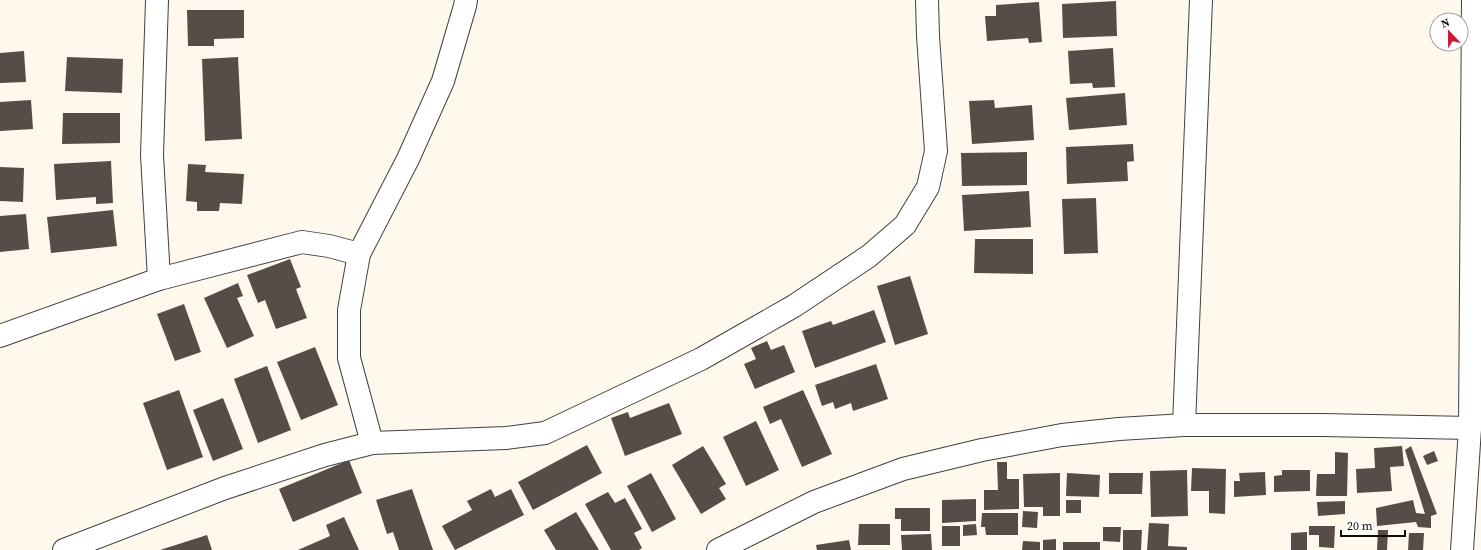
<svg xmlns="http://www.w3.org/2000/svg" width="1481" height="550" viewBox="0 0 1481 550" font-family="'Source Serif 4',serif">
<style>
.building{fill:#564c48}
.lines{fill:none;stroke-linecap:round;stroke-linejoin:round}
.minor-casing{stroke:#404040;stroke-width:24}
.minor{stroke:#fff;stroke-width:22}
</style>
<rect width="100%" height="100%" fill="#fff9ed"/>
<!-- building -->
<g class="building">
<path d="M1116 1 1117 36 1063 38 1062 4Z"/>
<path d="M1039 2 1042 42 1029 43 1028 38 987 41 985 16H996V5Z"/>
<path d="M187 10H244V38L214 39V46H188Z"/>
<path d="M1113 48 1115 87 1093 88 1092 83 1070 84 1068 51Z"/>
<path d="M24 51 26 82 0 83V53Z"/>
<path d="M67 57 123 59 122 93 65 91Z"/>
<path d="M238 57 242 139 205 141 202 59Z"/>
<path d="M1125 93 1127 125 1069 130 1066 98Z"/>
<path d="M31 100 33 129 0 131V102Z"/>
<path d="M994 100 995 108 1032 105 1034 140 972 144 969 101Z"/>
<path d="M63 113H120V143L62 144Z"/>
<path d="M1133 144 1134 161 1127 162 1128 181 1067 184 1066 147Z"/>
<path d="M1027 152V185L962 186 961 153Z"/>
<path d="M111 161 113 203 96 204V197L56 200 54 164Z"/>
<path d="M188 164 206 165 205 172 244 174 242 204 220 203 219 211H197V202L186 201Z"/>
<path d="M0 167 24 168 23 202 0 201Z"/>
<path d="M1029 191 1031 227 964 231 962 195Z"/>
<path d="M1096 198 1098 253 1064 254 1062 199Z"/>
<path d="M113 210 117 246 51 253 47 217Z"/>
<path d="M26 214 29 249 0 252V216Z"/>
<path d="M975 239H1033V274L974 273Z"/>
<path d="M290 259 301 287 296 289 307 318 276 329 265 300 258 303 247 275Z"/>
<path d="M910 276 928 334 895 345 877 286Z"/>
<path d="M238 283 243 296 237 298 254 336 227 348 204 298Z"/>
<path d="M184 304 201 352 175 361 157 314Z"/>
<path d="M874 310 886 342 815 368 802 331 831 321 833 325Z"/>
<path d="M767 341 771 350 784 345 795 372 755 389 744 364 756 359 751 348Z"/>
<path d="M315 347 338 405 301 420 277 362Z"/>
<path d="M876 364 888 399 853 411 851 403 835 409 833 402 822 406 815 385Z"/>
<path d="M267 366 291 430 258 443 234 379Z"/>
<path d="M179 390 203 457 167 470 143 403Z"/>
<path d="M803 390 832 454 802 467 781 419 770 424 763 407Z"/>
<path d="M223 398 243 449 213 461 193 410Z"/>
<path d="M669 403 682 434 625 456 611 418 628 412 630 418Z"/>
<path d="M756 421 779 470 746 486 723 437Z"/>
<path d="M587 445 602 473 533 510 518 482Z"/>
<path d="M703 446 726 484 719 488 726 499 701 514 672 465Z"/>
<path d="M1402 446 1404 466 1390 467 1392 491 1357 493 1356 469 1375 468 1374 448Z"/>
<path d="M1411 446 1437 514 1431 516V528L1418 527 1416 522 1377 526 1376 508 1413 500 1416 513 1425 514 1405 450Z"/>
<path d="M1434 451 1438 461 1427 465 1423 456Z"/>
<path d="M1335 452 1348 453 1347 496H1316L1317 474H1335Z"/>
<path d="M349 460 362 493 293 522 279 489Z"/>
<path d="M997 462H1007V479H1019V509L984 510V490H998Z"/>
<path d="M1192 468 1226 469 1225 514 1209 513V491H1191Z"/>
<path d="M1187 470 1188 516 1151 517 1150 471Z"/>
<path d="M1282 470H1310V491L1274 492V476L1282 475Z"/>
<path d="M1265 472 1266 495 1234 497V481H1240L1239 473Z"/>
<path d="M651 473 676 519 652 532 627 486Z"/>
<path d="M1060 473V516H1043V507H1024L1023 474Z"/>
<path d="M1067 473 1100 475 1099 497 1066 496Z"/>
<path d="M1109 473H1143L1142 494H1109Z"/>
<path d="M412 489 433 550H399L393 532 387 534 376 500Z"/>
<path d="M491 489 495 497 511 489 524 515 455 550 442 526 472 510 467 501Z"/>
<path d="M608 492 615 503 625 498 642 529 634 533 642 548 639 550H611L585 504Z"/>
<path d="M976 499V521L942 523V500Z"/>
<rect x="1066" y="500" width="15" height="13"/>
<path d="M1345 501V514L1318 516 1317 502Z"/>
<path d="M895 508H930V531H901V519H895Z"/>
<path d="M1023 511 1038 512 1037 528 1022 527Z"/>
<path d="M576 512 599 550H556L544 530Z"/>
<path d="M982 513H1018V535H986L985 527H981Z"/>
<path d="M344 517 359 550H298L330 536 326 525Z"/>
<path d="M1149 523 1169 524 1168 546 1187 547V550H1147Z"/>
<path d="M859 524H890V545H858Z"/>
<path d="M976 524 977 535 963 536V525Z"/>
<rect x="942" y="526" width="18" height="20"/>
<path d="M1309 526H1335L1334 548 1319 547V535H1309Z"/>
<path d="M1103 527H1121L1120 542 1103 541Z"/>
<path d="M1123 530H1142L1141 550H1123Z"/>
<path d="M1378 530H1388L1387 550H1377Z"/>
<path d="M1307 532V550H1291V533Z"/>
<path d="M1409 533H1424L1423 550H1408Z"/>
<path d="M931 534 932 550H902L901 535Z"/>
<path d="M207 535 212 550H160Z"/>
<path d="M1056 539V550H1043V540Z"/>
<path d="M849 540 851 550H817L816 545Z"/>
<path d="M1023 541 1040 542V550H1022Z"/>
<rect x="1063" y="542" width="37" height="8"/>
</g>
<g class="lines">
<defs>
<g id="minor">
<path d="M157 0 152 155 159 279"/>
<path d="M0 336 159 279 302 242 329 246 359 254"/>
<path d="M1184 425 1201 0"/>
<path d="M372 443 349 358V310L359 254 408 159 443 81 465 6 466 0"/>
<path d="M64 550 225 488 325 455 372 443 506 438 545 433 701 359 794 306 869 256 905 225 928 187 936 151 928 36 927 0"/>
<path d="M718 550 814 502 903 469 982 450 1062 435 1119 429 1184 425H1322L1470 428"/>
<path d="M1462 550 1470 428 1473 0"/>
</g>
</defs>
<!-- minor casing -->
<use href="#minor" class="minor-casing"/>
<!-- minor -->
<use href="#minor" class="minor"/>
</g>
<!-- north arrow -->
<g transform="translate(1449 32) rotate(338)"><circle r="19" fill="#ffffff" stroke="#9e9e9e"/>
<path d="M0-3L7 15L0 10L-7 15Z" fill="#c71b3d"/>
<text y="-6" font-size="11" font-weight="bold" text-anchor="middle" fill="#0d0d0d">N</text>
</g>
<!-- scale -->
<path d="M1341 530v6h64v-6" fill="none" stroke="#0d0d0d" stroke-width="2"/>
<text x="1347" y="530" font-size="12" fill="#0d0d0d" stroke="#ffffff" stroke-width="3" paint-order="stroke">20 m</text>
</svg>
